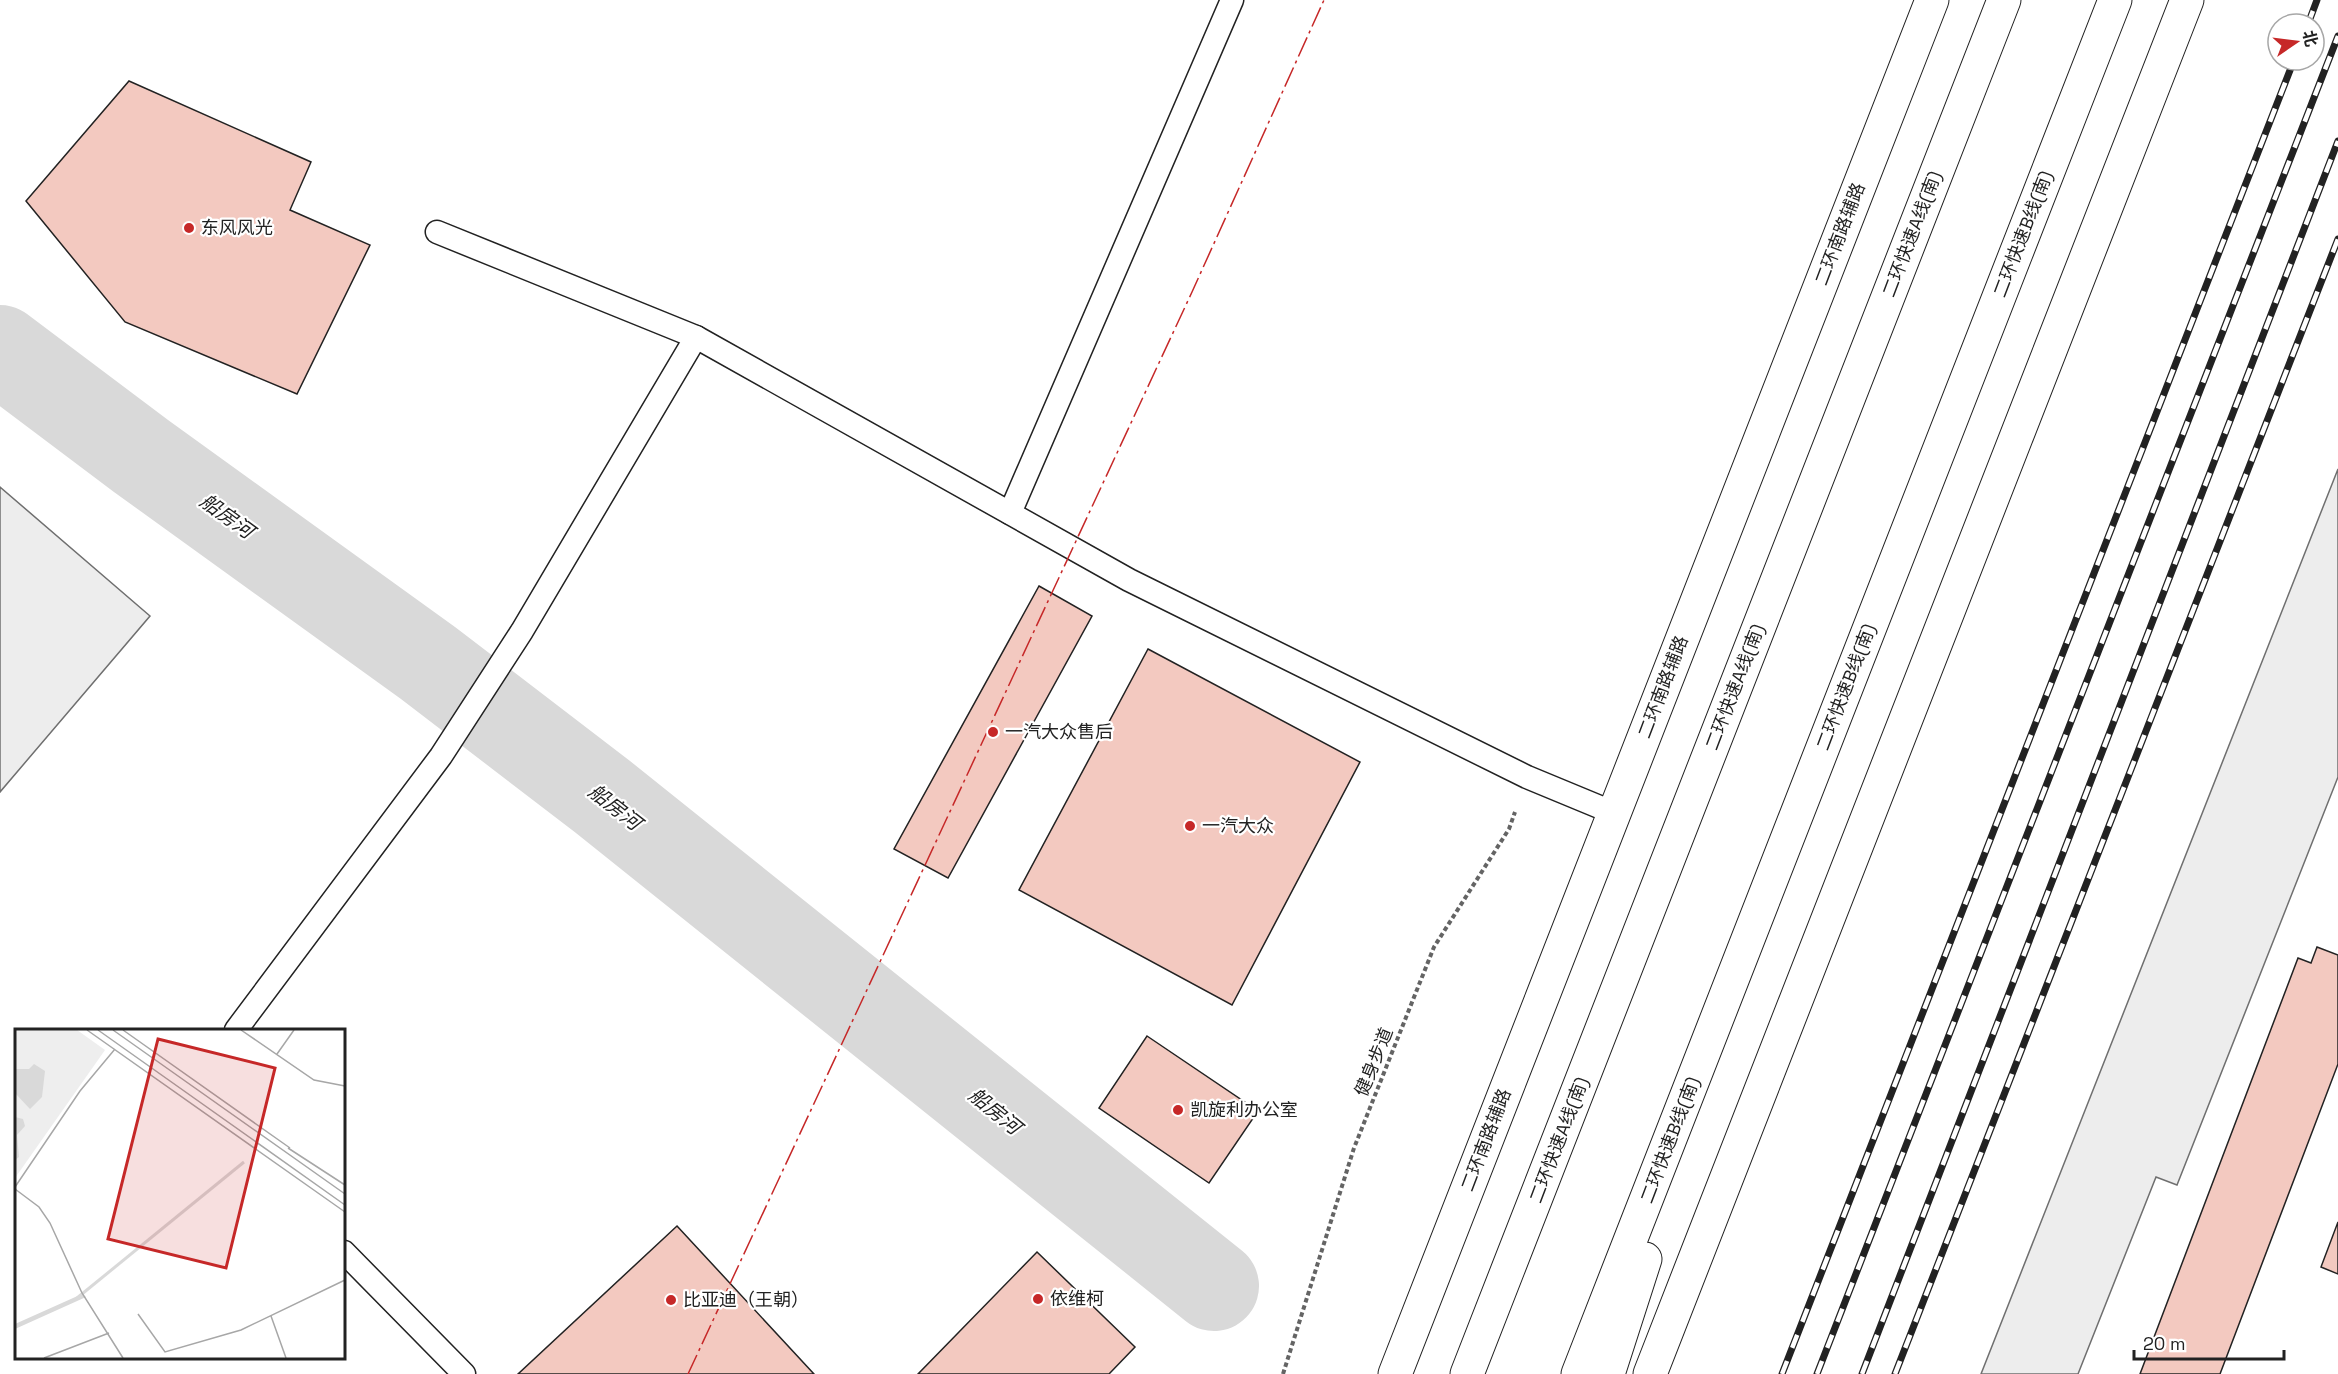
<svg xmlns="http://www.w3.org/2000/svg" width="2338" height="1374" viewBox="0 0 2338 1374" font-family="'Space Grotesk','Noto Sans SC',sans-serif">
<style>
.parking{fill:#ededed;stroke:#6f6f6f;stroke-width:1.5}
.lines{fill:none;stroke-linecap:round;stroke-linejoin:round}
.river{stroke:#d9d9d9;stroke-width:90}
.building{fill:#f3c9c0;stroke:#222;stroke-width:1.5}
.service-casing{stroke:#222;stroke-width:25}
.minor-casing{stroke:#222;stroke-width:35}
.trunk-casing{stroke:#222;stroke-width:35}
.path{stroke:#646464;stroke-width:4;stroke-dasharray:4.5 3;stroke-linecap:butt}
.service{stroke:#fff;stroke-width:22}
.minor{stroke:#fff;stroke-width:33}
.trunk{stroke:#fff;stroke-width:33}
.rail-casing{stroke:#222;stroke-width:7}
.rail{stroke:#fff;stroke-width:4.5;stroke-dasharray:14;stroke-linecap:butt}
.power{stroke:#c62828;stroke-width:1.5;stroke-dasharray:21 4.5 3 4.5;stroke-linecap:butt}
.poi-dot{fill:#c62828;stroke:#fff;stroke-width:2}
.labels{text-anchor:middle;stroke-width:4.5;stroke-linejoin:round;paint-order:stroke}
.poi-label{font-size:18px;fill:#222;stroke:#fff;text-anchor:start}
.street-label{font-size:18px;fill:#222;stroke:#fff}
.water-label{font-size:20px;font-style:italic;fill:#222;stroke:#fff}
.inset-river{fill:none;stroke:#d9d9d9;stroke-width:3}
.inset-road{fill:none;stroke:#a7a7a7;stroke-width:1.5}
.view{fill:#c62828;fill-opacity:0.15;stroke:#c62828;stroke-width:3}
.inset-edge{fill:none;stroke:#222;stroke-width:3}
</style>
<rect width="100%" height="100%" fill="#fff"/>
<!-- parking -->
<g class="parking">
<path d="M2338 469V777L2177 1185 2156 1177 2078 1374H1981Z"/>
<path d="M0 487 150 616 0 792Z"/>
</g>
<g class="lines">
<!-- river -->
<path class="river" d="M0 350 141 456 428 663 603 797 1214 1286"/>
</g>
<!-- building -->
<g class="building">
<path d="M129 81 311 162 290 210 370 245 297 394 125 322 26 201Z"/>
<path d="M1039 586 1092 616 948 878 894 849Z"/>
<path d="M1148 649 1360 762 1232 1005 1019 890Z"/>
<path d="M2317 947 2338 955V1064L2220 1374H2140L2298 958 2311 963Z"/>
<path d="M1147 1036 1258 1111 1209 1183 1099 1108Z"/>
<path d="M2338 1222V1274L2321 1267Z"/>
<path d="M677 1226 814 1374H518Z"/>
<path d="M1037 1252 1135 1347 1109 1374H918Z"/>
</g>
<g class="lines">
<defs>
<g id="service">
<path d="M437 232 696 337 1129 580 1527 777 1614 813"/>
<path d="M1010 513 1232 0"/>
<path d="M236 1030 441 756 522 631 696 337"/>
<path d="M344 1252 464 1374"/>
</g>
<g id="minor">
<path d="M1395 1374 1932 0"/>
<path d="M1650 1374 2187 0"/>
</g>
<g id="trunk">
<path d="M1467 1374 2004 0"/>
<path d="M1578 1374 2115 0"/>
<path d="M1608 1374 1645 1259"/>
</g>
</defs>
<!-- service casing -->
<use href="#service" class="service-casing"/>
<!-- minor casing -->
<use href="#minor" class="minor-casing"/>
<!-- trunk casing -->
<use href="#trunk" class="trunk-casing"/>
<!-- path -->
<path class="path" d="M1283 1374 1354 1148 1434 947 1509 829 1515 812"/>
<!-- service -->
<use href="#service" class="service"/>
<!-- minor -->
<use href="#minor" class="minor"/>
<!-- trunk -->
<use href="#trunk" class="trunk"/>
<defs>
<g id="rail">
<path d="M2308 24 2317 0"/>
<path d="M1782 1374 2294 60"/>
<path d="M1817 1374 2338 36"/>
<path d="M1862 1374 2338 141"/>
<path d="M1895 1374 2338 239"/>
</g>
</defs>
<!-- rail casing -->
<use href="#rail" class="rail-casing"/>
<!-- rail -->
<use href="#rail" class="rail"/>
<!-- power -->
<path class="power" d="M688 1374 1192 292 1324 0"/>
</g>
<!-- markers -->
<g class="poi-dot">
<circle cx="189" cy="228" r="6"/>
<circle cx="993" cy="732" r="6"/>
<circle cx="1190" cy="826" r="6"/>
<circle cx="1178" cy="1110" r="6"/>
<circle cx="1038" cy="1299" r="6"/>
<circle cx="671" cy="1300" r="6"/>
</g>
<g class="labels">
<!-- poi labels -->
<g class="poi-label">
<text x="201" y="234">东风风光</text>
<text x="1005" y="738">一汽大众售后</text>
<text x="1202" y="832">一汽大众</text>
<text x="1190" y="1116">凯旋利办公室</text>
<text x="1050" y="1305">依维柯</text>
<text x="683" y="1306">比亚迪（王朝）</text>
</g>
<!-- street labels -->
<g class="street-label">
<text transform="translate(1840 234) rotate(-69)" y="6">二环南路辅路</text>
<text transform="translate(1912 234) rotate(-69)" y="6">二环快速A线(南)</text>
<text transform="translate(2023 234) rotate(-69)" y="6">二环快速B线(南)</text>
<text transform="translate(1663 687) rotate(-69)" y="6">二环南路辅路</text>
<text transform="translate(1735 687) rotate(-69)" y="6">二环快速A线(南)</text>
<text transform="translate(1846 687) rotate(-69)" y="6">二环快速B线(南)</text>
<text transform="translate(1374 1062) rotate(-68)" y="6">健身步道</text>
<text transform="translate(1486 1140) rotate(-69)" y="6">二环南路辅路</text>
<text transform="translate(1559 1140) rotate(-69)" y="6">二环快速A线(南)</text>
<text transform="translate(1670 1140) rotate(-69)" y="6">二环快速B线(南)</text>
</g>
<!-- water labels -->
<g class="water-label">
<text transform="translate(227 516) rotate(36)" y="7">船房河</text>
<text transform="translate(615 807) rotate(38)" y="7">船房河</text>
<text transform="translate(995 1111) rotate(39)" y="7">船房河</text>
</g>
</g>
<!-- overview -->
<g transform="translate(15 1029)">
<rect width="330" height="330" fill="#fff"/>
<path d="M0 1H62L90 21 0 149Z" fill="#eee"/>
<path d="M19 35 30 42 27 68 15 80 0 64V40H14ZM0 88 8 90 10 97 2 106 4 128 0 131ZM67 265 71 268 0 300V295Z" fill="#d9d9d9"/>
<path class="inset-river" d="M62 269 229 133"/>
<path class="inset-road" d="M72 1 330 183M83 1 330 176M98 1 330 165M108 1 275 119M226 1 299 51 330 57M262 25 279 1M273 119 330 156M0 158 65 62 100 20M0 160 24 178 35 194 67 264 108 329M123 285 150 323 226 301 330 251M256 287 271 329M29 329 94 304"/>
<path class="view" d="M143 10 260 39 211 239 93 210Z"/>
<rect width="330" height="330" class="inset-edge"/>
</g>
<!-- north arrow -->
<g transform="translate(2296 42) rotate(76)"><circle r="28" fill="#ffffff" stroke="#a7a7a7" stroke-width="1.5"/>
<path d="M0-4.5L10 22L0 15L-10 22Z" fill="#c62828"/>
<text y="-9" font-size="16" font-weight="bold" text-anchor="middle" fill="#222222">北</text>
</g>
<!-- scale -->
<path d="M2134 1350v9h150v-9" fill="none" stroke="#222222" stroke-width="3"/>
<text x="2143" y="1350" font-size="18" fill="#222222" stroke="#ffffff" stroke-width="4.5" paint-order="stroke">20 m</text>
</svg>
